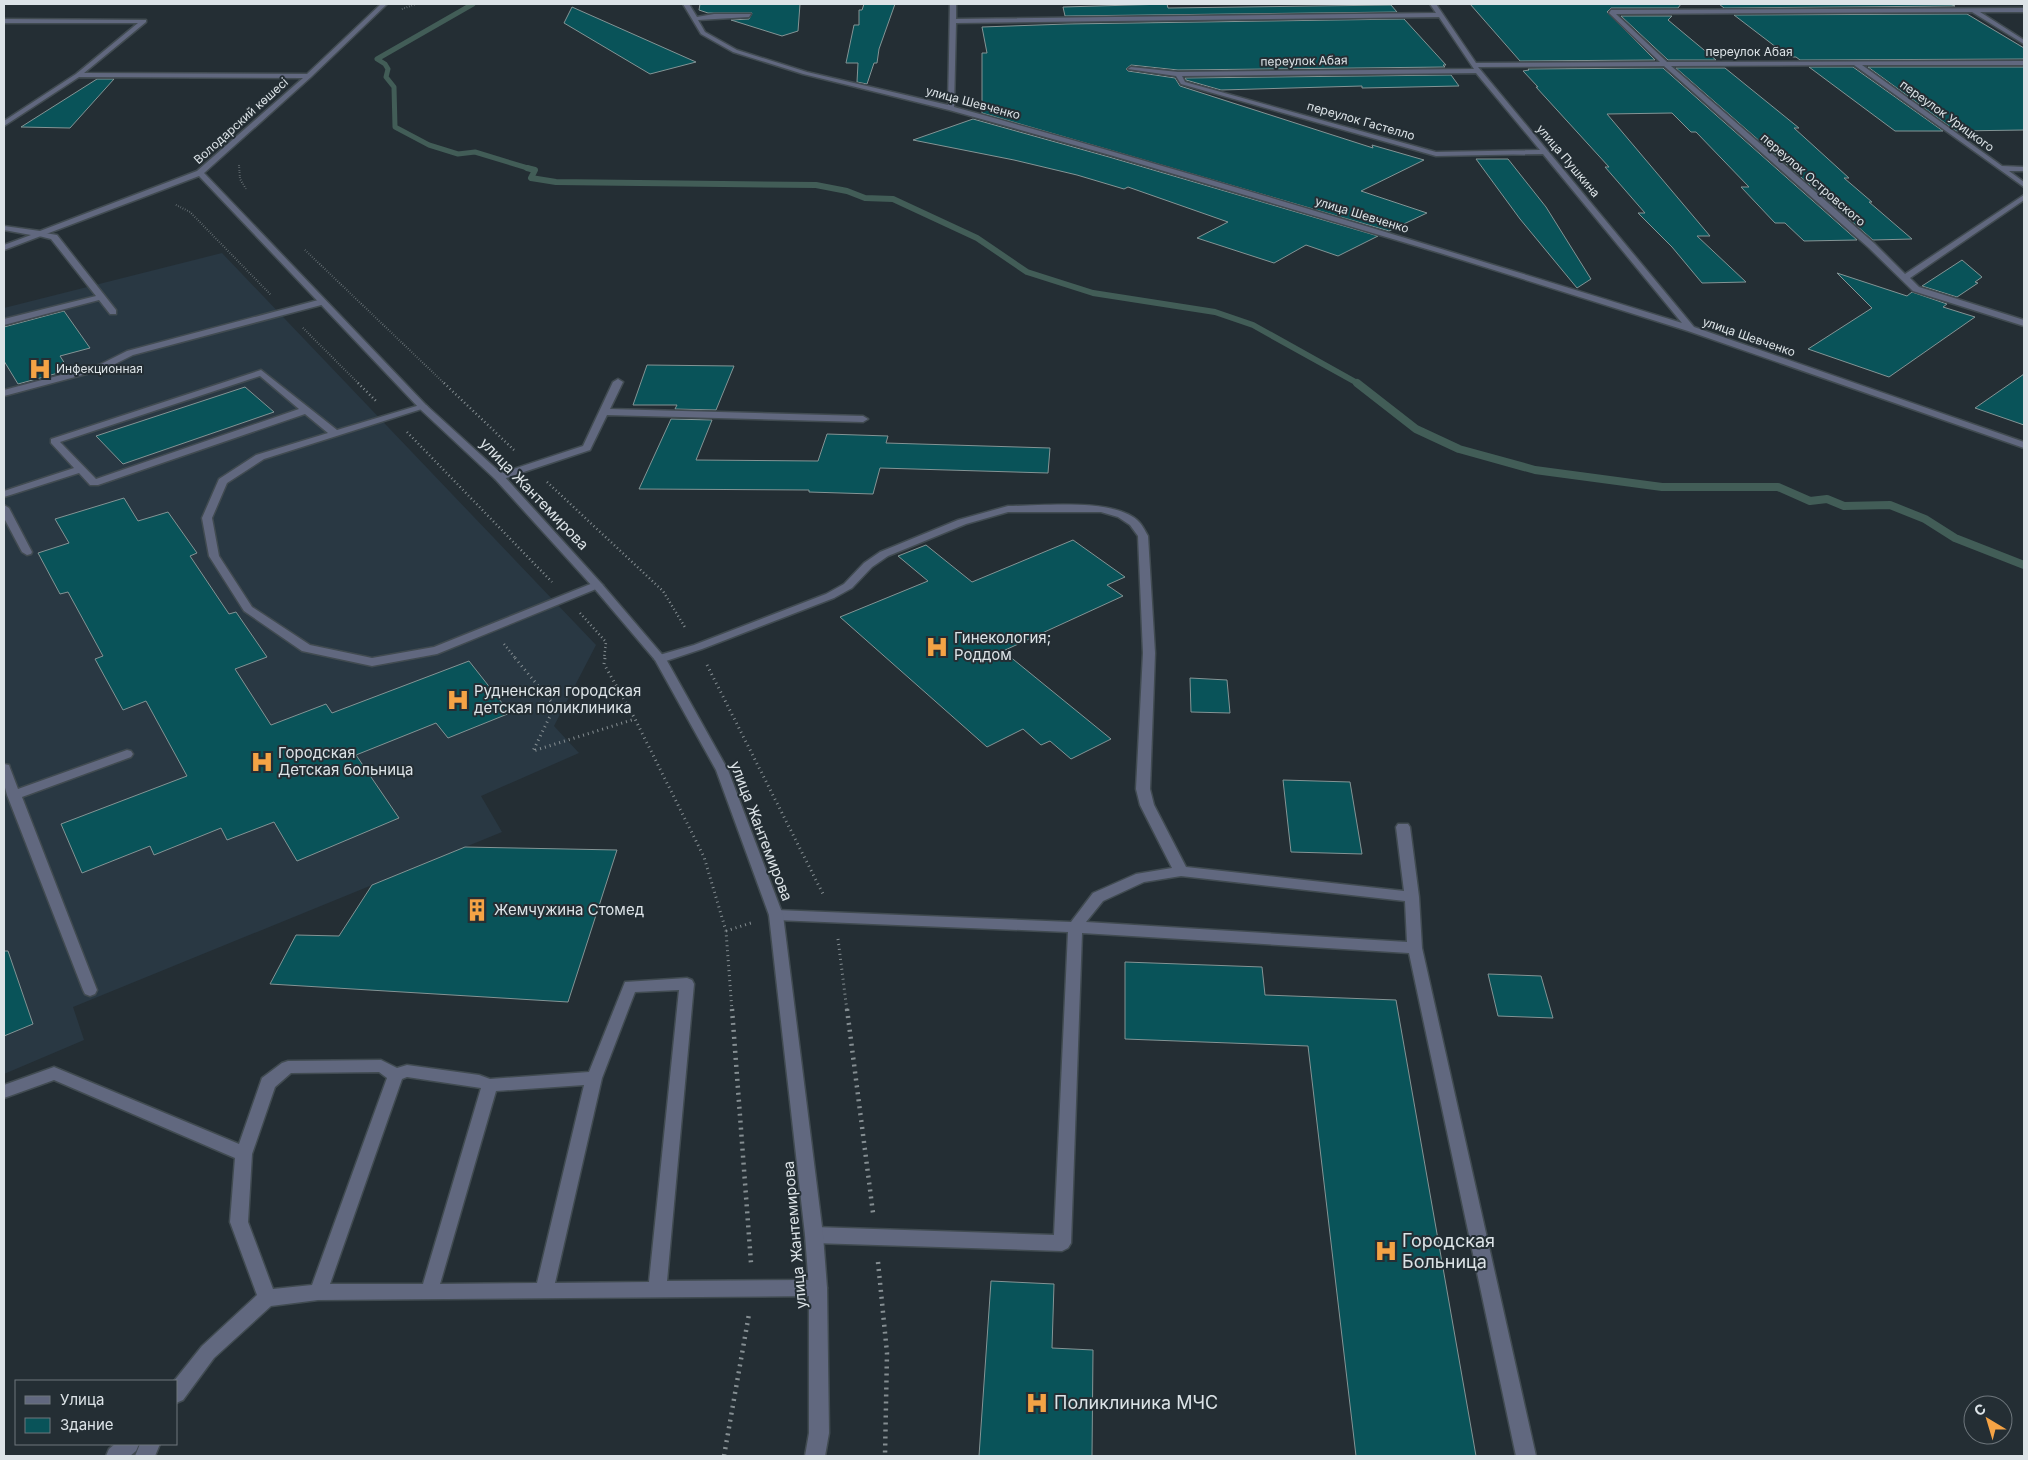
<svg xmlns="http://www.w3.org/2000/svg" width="2028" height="1460" viewBox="0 0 2028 1460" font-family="Inter,sans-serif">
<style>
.built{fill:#293843}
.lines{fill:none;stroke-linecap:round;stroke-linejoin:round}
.stream-far2{stroke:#425d57;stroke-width:5}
.stream-far1{stroke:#425d57;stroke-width:6}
.stream{stroke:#425d57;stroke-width:8}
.building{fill:#095359;stroke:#849495}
.lane-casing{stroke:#414b51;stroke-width:3}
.street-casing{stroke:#414b51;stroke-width:3}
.path-far3{stroke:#858e92;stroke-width:2;stroke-dasharray:0.5 2;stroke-linecap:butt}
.path-far2{stroke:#858e92;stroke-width:2.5;stroke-dasharray:1 3;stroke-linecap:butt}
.path-far1{stroke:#858e92;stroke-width:3;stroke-dasharray:1 4;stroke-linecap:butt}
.path{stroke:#858e92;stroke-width:4.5;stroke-dasharray:2 5;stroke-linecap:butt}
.lane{fill:#61687f;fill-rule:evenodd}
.street{fill:#61687f;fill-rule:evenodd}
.labels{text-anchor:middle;stroke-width:4;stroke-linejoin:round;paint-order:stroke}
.far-street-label{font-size:12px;fill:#dce3e7;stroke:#242e34}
.far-poi-label{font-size:12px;fill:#dce3e7;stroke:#242e34;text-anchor:start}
.street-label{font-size:15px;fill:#dce3e7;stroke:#242e34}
.poi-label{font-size:15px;fill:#dce3e7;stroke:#242e34;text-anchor:start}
.near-poi-label{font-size:18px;fill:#dce3e7;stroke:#242e34;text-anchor:start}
</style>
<rect width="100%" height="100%" fill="#242e34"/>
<!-- built -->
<path class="built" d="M222 253 596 645 554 726 579 753 481 796 502 832 73 1007 84 1040 4 1074V308Z"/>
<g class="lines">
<!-- stream-far2 -->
<path class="stream-far2" d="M473 4 377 59 385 64 388 69 386 77 394 87 395 127 429 145 458 154 475 152 531 169"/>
<!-- stream-far1 -->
<path class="stream-far1" d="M527 168 535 170 531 178 556 182 816 185 847 191 865 198 893 199 977 238 1027 272 1093 293 1215 312 1253 325 1359 384"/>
<!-- stream -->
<path class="stream" d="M1357 383 1416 429 1459 449 1535 470 1662 487H1778L1810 501 1827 499 1844 506 1890 505 1925 519 1955 538 2024 565"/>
</g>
<!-- building -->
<g class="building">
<path d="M700 4H800L798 31 782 36 731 20 749 19 752 13H708L699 10Z"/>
<path d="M864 4H895L879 49 877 63H874L867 84 857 82 858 63H846L854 25H859V10H862Z"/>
<path d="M1167 4 1168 8 1391 5 1397 12 1065 16 1063 7Z"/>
<path d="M1470 4H1681L1678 8H1611L1607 12 1655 60 1520 61Z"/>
<path d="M1719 4H1950L1955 6 1724 8Z"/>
<path d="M572 7 696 62 650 74 564 23Z"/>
<path d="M1967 14 2024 48V59L1800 60 1796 57H1789L1734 15Z"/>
<path d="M1621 16H1672L1668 20 1716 60H1668Z"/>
<path d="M1404 19 1446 65H1443L1445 67 1178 70 1131 65 1126 69 1128 71 1175 78 1180 86 1373 148 1372 145 1424 160 1361 191 1427 213 1389 231 982 113V53H987L982 27 1067 24Z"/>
<path d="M1809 67H1853L1943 131H1895Z"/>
<path d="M1868 67H2024V130L1956 131Z"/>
<path d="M1663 68 1857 240 1804 241 1785 223H1775L1741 187H1749L1696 132H1691L1672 113 1607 114 1710 236H1697L1746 282 1702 283 1672 247 1638 213H1645L1605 167H1609L1536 87H1538L1523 71 1529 70 1528 69Z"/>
<path d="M1676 68H1725L1799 128H1794L1849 178H1844L1872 202H1869L1912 239 1873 240Z"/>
<path d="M1451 75 1459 86 1362 88V86L1221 90 1186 80 1185 78Z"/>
<path d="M97 79H114L70 128 21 127Z"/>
<path d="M973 119 1109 157 1378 236 1338 256 1306 245 1274 263 1197 238 1228 222 1128 187 1124 189 1077 175 1014 160 913 140Z"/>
<path d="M1476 159H1508L1546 207 1591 279 1577 288 1520 219Z"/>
<path d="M1962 260 1982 277 1975 282 1978 283 1957 297 1922 286Z"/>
<path d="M1837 273 1907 296 1912 292 1947 304 1943 307 1975 317 1889 377 1808 349 1872 308Z"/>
<path d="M64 311 90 348 60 356 69 370 18 384 4 361V327Z"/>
<path d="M647 365 734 366 716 410 675 409 677 405H633Z"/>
<path d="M2024 374V425L1975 408Z"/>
<path d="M245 387 274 412 123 464 96 436Z"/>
<path d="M671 419 712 420 696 460 818 461 827 434 888 436 886 443 1050 448 1048 473 880 468 873 494 809 492V490L639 489Z"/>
<path d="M124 498 138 521 168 512 197 553 190 556 229 614 236 612 267 657 235 669 271 725 326 704 332 713 469 661 510 713 448 738 436 723 356 755 399 818 297 861 274 822 227 840 221 828 154 855 150 846 82 873 61 824 187 776 146 701 123 710 95 659 103 656 68 592 60 594 38 553 69 543 55 519Z"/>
<path d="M1073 540 1125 577 1107 585 1123 596 1003 651 1111 739 1071 759 1050 741 1041 745 1023 729 987 747 840 617 928 581 898 556 926 545 972 582Z"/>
<path d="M1190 678 1227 680 1230 713 1191 712Z"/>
<path d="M1283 780 1350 782 1362 854 1291 852Z"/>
<path d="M465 847 617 850 568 1002 270 984 296 935 339 936 372 885Z"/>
<path d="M4 951H8L33 1024 4 1036Z"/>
<path d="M1125 962 1262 967 1265 995 1396 1000 1476 1456H1356L1308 1046 1125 1039Z"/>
<path d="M1488 974 1541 976 1553 1018 1498 1016Z"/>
<path d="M991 1281 1054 1284 1052 1348 1093 1350 1092 1456H979Z"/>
</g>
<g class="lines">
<defs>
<g id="lane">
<path d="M683 4H689L697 17 714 14H751L749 17 698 20 705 32 737 50 807 72 948 105 950 4H956V19L1436 13 1430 4H1436L1476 63 1660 62 1609 13 1611 10 2024 8V12H1980L2024 40V44L1972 12 1616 14 1667 62 2024 61V65H1862L2002 166 2024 167V171H2009L2024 182V187L1854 65 1671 66 1875 244 1905 274 2024 195V200L1910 278 1919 287 2024 320V326L1913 291 1869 248 1664 66 1478 67 1694 327 2024 442V448L1688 331 1440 253 1110 155 949 110 803 74 733 52 701 34ZM1439 17 1474 69 1178 72 1131 67 1128 69 1176 76 1181 84 1436 156 1543 154 1682 323C1440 248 1198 174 954 107L956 23ZM1476 73 1540 150 1436 152 1185 82 1182 76Z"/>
<path d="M39 232 57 235 116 310V314H110L99 300 4 325V319L96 296 51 239 39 236Z"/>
<path d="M322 299 325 300V304L133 355 105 369 4 396V390L99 365 127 351Z"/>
<path d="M261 370 337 430 420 405H426L428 407 264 459 227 483 212 518 219 556 252 607 310 645 372 658 434 647 593 583 597 582 603 585 601 587 437 654 372 666 302 651 244 611 209 556 202 518 219 479 256 455 328 433 305 414 98 485H90L79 473 4 497V491L74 468 51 443V439ZM260 376 299 409 96 479 60 442Z"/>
<path d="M618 379 623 382 610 409 863 416 868 419 863 422 607 415 590 450 503 479H495V475L583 446 613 382Z"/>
<path d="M4 505 9 508 32 552 31 554 27 555 22 552 4 518Z"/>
<path d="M1008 506C1041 506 1112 498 1137 520 1142 524 1145 531 1148 536L1155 653 1150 789 1154 805 1186 867 1404 891 1396 827 1398 824H1408L1410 827 1419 897 1422 948 1536 1456H1516L1409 953 1082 933 1071 1243 1068 1248 1062 1251 814 1243 808 1240 805 1235 808 1230 814 1227 1054 1235 1068 932 776 920 771 919 769 915 771 911 776 910 1071 922 1093 893 1136 874 1172 868 1140 805 1136 789 1143 653 1138 536 1130 525 1118 517 1101 512H1008L966 524 888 556 872 567 852 588 834 598 702 649 660 663 654 659 656 656 694 645 826 594 844 584 864 563 880 552 958 520ZM1181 876 1405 901 1407 942 1086 922 1103 901 1144 882Z"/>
<path d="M127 750 131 751 133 754 131 757 22 797 97 990 95 994 90 996 85 994 83 990 7 795 4 784V764L9 765 10 768 18 789Z"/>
<path d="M687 978 692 980 694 984 667 1281 818 1280 824 1282 827 1288 824 1294 818 1296 318 1300 271 1306 214 1358 183 1400 176 1403V1381H174L202 1346 257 1295 230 1222 235 1158 54 1080 4 1098V1085L54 1067 239 1144 262 1078 282 1063 288 1061 381 1060 397 1068 407 1065 479 1075 490 1079 589 1072 625 982ZM679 990 649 1282 555 1283 602 1078 635 992ZM379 1072 387 1078 312 1285 273 1289 248 1222 252 1154 275 1087 291 1073ZM407 1077 481 1088 423 1284H330L402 1079ZM584 1085 537 1283 440 1284 496 1091Z"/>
<path d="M115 1444H139L136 1451 130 1456H106L109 1449Z"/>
<path d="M140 1444H160L155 1456H135Z"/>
</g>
<path id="street" d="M381 4H387L311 77 204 173 426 405 503 475 601 583 666 659 728 770 783 915 823 1235 827 1288 829 1433 825 1456H805L809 1433V1288L805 1235 769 915 716 770 655 660 593 587 495 479 420 409 199 176 4 250V245L31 235 4 230V226L40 231 197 171 303 78 79 77 4 126V121L76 74 138 23H4V19L146 20V22L84 73 307 74Z"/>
</defs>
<!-- lane casing -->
<use href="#lane" class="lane-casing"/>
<!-- street casing -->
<use href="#street" class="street-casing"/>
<!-- path-far3 -->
<g class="path-far3">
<path d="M402 9 416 4"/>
<path d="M239 165 240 179 246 189"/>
<path d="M176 205 190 212 271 295"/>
<path d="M305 250 445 384"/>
<path d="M303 328 359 384"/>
</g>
<!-- path-far2 -->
<g class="path-far2">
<path d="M358 383 376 401"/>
<path d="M444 383 514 450"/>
<path d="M407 432 552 582"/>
<path d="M547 482 663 591 686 629"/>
<path d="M580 613 606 642 604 659"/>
<path d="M504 644 516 659"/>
</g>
<!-- path-far1 -->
<g class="path-far1">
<path d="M515 658 555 706 533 751 635 719"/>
<path d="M605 658 604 664 635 719 704 857 726 931 732 1011"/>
<path d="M707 665 824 896"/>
<path d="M726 931 754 922"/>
<path d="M838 939 847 1011"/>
</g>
<!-- path -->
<g class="path">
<path d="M732 1009 751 1263"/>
<path d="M847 1009 873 1213"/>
<path d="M878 1262 887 1353 885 1456"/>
<path d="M724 1456 749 1314"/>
</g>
<!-- lane -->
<use href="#lane" class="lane"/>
<!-- street -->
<use href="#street" class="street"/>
</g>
<!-- icons -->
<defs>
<symbol id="hospital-bare" viewBox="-9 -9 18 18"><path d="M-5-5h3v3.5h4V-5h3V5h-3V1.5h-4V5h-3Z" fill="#f5a345" stroke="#242e34" stroke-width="2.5" paint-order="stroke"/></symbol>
<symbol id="building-bare" viewBox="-9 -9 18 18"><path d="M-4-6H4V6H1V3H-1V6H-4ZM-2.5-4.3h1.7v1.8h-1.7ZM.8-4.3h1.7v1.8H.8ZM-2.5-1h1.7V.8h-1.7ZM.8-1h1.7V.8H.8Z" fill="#f5a345" stroke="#242e34" stroke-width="2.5" paint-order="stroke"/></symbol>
</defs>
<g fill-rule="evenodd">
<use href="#hospital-bare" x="24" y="353" width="32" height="32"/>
<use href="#hospital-bare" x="921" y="631" width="32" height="32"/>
<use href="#hospital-bare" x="442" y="684" width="32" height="32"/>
<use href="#hospital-bare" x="246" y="746" width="32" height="32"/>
<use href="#building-bare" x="461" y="894" width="32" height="32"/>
<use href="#hospital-bare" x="1370" y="1235" width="32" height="32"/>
<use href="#hospital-bare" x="1021" y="1387" width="32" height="32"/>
</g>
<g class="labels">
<!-- far-street labels -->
<g class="far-street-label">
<text x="1749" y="56">переулок Абая</text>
<text transform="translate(1304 61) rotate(-1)" y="4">переулок Абая</text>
<text transform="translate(973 103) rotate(15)" y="4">улица Шевченко</text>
<text transform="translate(1947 116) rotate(36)" y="4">переулок Урицкого</text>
<text transform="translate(241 121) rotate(-42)" y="4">Володарский көшесі</text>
<text transform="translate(1361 121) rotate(16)" y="4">переулок Гастелло</text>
<text transform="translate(1568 161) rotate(50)" y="4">улица Пушкина</text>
<text transform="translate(1813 180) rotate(41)" y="4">переулок Островского</text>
<text transform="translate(1362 215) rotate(17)" y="4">улица Шевченко</text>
<text transform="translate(1749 337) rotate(19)" y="4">улица Шевченко</text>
</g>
<!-- far-poi labels -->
<g class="far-poi-label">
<text x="56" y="373">Инфекционная</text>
</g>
<!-- street labels -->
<g class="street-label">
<text transform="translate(534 494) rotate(46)" y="5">улица Жантемирова</text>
<text transform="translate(761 831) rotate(69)" y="5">улица Жантемирова</text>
<text transform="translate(795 1235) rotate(-95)" y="5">улица Жантемирова</text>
</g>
<!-- poi labels -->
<g class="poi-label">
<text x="954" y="643">Гинекология;<tspan x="954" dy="17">Роддом</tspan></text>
<text x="474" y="696">Рудненская городская<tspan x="474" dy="17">детская поликлиника</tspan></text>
<text x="278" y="758">Городская<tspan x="278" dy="17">Детская больница</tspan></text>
<text x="494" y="915">Жемчужина Стомед</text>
</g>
<!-- near-poi labels -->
<g class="near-poi-label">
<text x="1402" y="1247">Городская<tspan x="1402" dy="21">Больница</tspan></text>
<text x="1054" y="1409">Поликлиника МЧС</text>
</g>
</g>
<!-- border -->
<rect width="2028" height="1460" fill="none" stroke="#dce3e7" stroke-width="10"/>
<!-- legend -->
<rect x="15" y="1380" width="162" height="65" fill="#242e34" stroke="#6e767c"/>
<rect x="25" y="1396" width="25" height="8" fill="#61687f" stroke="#6e767c"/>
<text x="60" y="1405" font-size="15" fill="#dce3e7">Улица</text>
<rect x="25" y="1418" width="25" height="15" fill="#095359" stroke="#6e767c"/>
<text x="60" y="1430" font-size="15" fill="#dce3e7">Здание</text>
<!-- north arrow -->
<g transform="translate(1988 1420) rotate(322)"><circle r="24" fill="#242e34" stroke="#6e767c"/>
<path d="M0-4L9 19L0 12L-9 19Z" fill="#f5a345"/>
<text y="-8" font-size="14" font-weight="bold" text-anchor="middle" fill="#dce3e7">С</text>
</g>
</svg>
